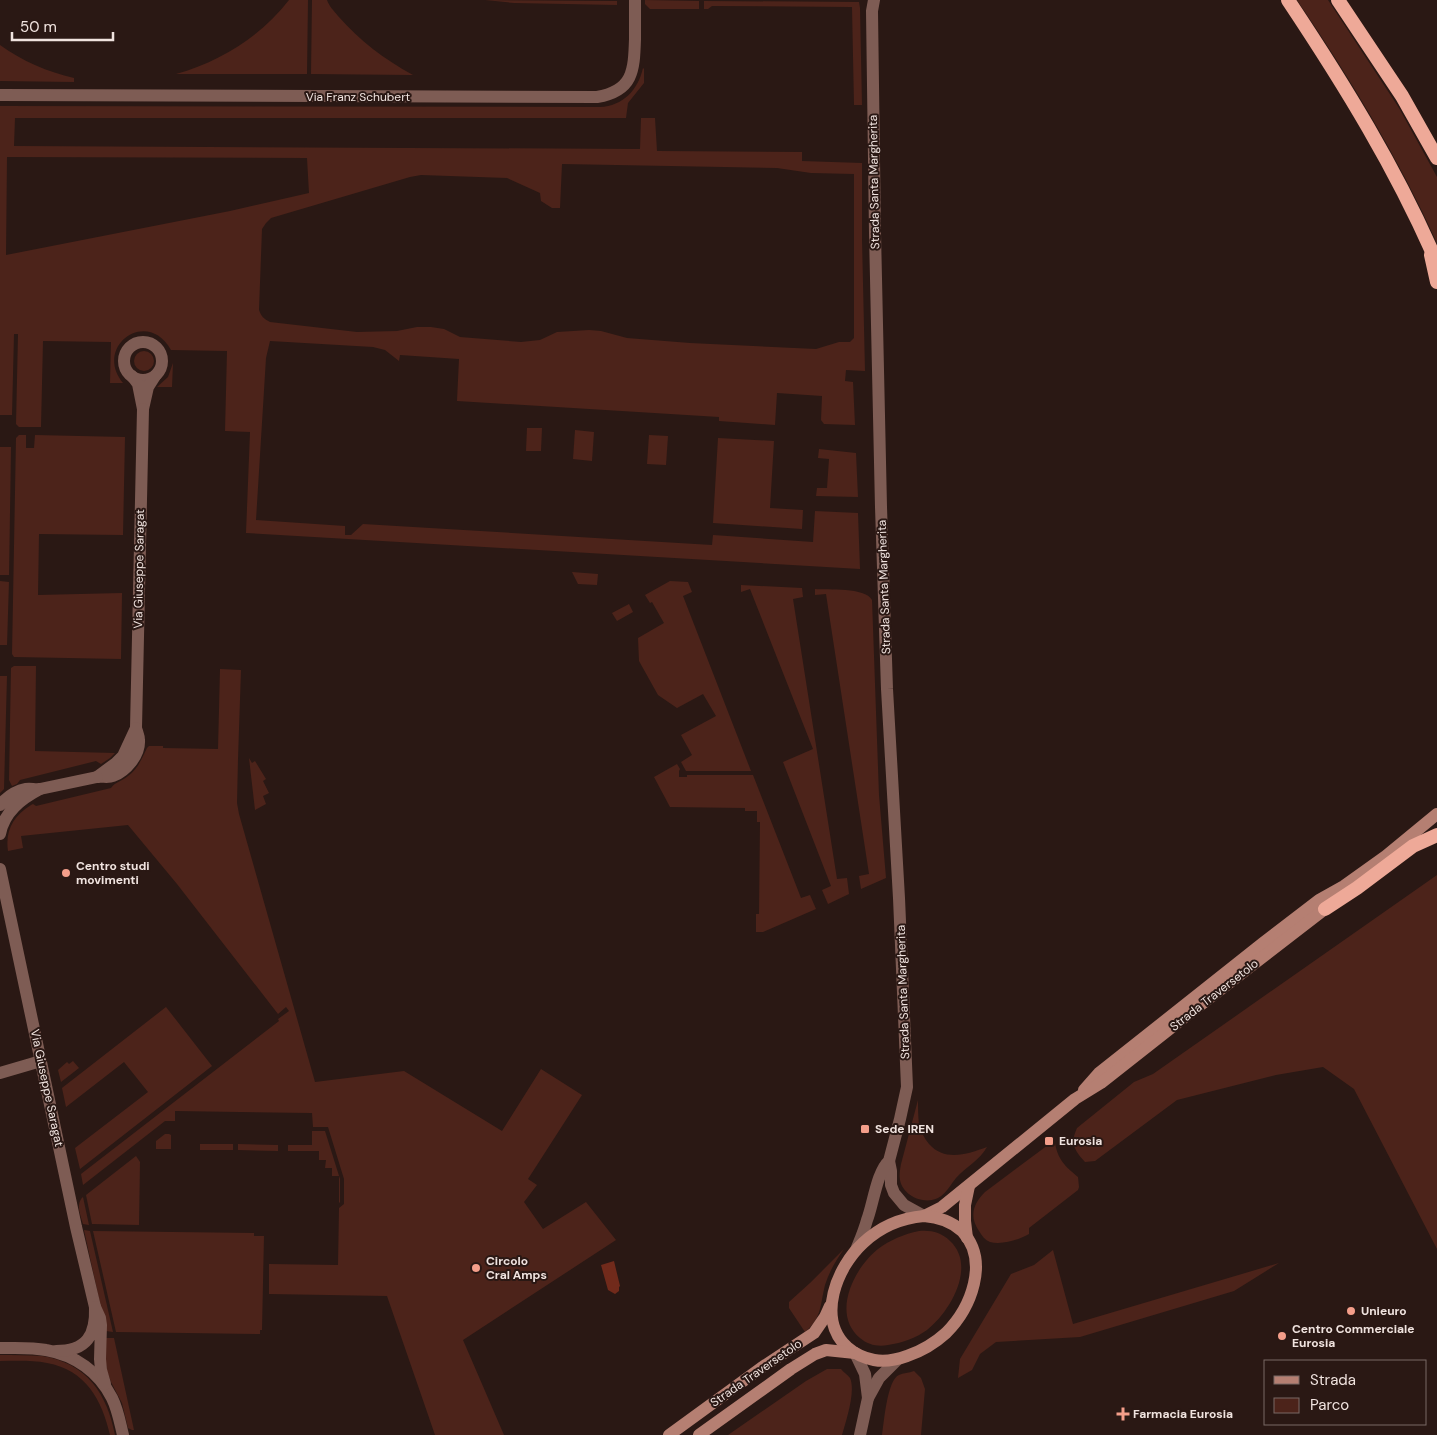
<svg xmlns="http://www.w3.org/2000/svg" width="1437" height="1435" viewBox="0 0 1437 1435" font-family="'DM Sans',sans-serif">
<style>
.green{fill:#4c231a;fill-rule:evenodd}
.water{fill:#712a1b}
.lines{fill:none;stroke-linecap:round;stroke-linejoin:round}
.minor{stroke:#7e5c54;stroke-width:12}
.secondary{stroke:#b57f72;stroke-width:12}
.trunk{stroke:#eea998;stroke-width:14}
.poi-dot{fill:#f49e8a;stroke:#2a1814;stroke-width:2}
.labels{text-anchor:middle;stroke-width:4;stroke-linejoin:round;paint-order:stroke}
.street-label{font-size:12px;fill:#f0e3df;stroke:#2a1814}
.poi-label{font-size:12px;font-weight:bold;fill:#f0e3df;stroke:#2a1814;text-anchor:start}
</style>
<rect width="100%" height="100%" fill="#2a1814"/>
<!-- green -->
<g class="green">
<path d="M289 0H308L307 74H176C221 61 260 37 289 0Z"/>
<path d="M312 0H327C329 6 334 11 338 16 360 41 384 59 413 75L311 74Z"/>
<path d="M485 0 617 1V5L514 3Z"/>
<path d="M645 0 699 1V9H650L645 4Z"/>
<path d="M1297 0H1328L1399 108 1437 177V243C1398 157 1350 78 1297 0Z"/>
<path d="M704 1 859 2 860 8 862 105H854L852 7 712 6 708 9H704Z"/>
<path d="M0 45C22 61 48 72 74 78V82L0 81Z"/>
<path d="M643 68 644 69V83L628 103 626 118H15L14 146 640 149 641 118H655L657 151 802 152V161L862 163V239L865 371 846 370 845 381 853 382 855 425 824 424 821 420 822 396 777 393 775 425 719 421V417L457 401 459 359 400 355 399 361 385 350 373 347 270 341 266 358 256 520 345 526V535H351L363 524 712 545 713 535 813 542 815 511 858 513 860 569 246 533 250 432 225 431 227 351 171 350C147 307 93 347 123 383H110L111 342 43 341 41 427H19L16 424 18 334H14L12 415H0V106L600 107C623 106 638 90 643 68ZM7 157 307 158 309 193 230 211 6 255ZM562 164 777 168 811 173 854 174V338L850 342H839L816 349 690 343 627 338 601 331 589 330 557 332 540 340 521 342 460 337 444 329 431 327H417L397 331 357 332 270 322C264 319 261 316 259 310L262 229 266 223 271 218 410 177 421 175 507 178 540 193 541 201 552 208H560Z"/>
<circle cx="144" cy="361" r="10"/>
<path d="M173 363 172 387H157L168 377Z"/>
<path d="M527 428H542L541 451H526Z"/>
<path d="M575 430 594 432 592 461 573 459Z"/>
<path d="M19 435H26V448H34L35 435 125 437 123 535 39 534 38 595 122 593 121 659 14 657 12 654 16 438Z"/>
<path d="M649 435 668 436 666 465 647 464Z"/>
<path d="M718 438 774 441 770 508 803 510 802 529 713 523Z"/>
<path d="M0 447H11L9 575H0Z"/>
<path d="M819 449 856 453 858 497 816 496 817 488H827L829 459 818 458Z"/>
<path d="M572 572 598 574 597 585 578 584Z"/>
<path d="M0 581 9 582 7 645H0Z"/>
<path d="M670 581 688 582 692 592 683 596 751 771H686L681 762 692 755 681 735 716 716 703 694 677 708 658 695 639 661 638 638 664 623 652 602 650 603 645 595Z"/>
<path d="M741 585 802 588 803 597 793 599 837 879 847 878 849 894 828 904 822 890 831 886 783 762 813 749 750 589 741 592Z"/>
<path d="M815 589C828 590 865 587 872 600L879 795 886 878 861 889 859 876 869 874 826 594 815 595Z"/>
<path d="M629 604 633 612 617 621 612 613Z"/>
<path d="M14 666H36L35 751 115 753 110 758 101 764 96 761 20 780 17 784 12 786 9 780 11 668Z"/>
<path d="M220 669 241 670 238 759 237 803 239 814 315 1082 404 1071 502 1131 541 1069 582 1095 528 1179 537 1185 524 1202 543 1229 586 1202 616 1240 463 1340 504 1435H435L387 1296 269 1294V1264L338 1265 339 1208 344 1204V1179L328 1127H313L312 1113 175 1111V1121H165L83 1185 81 1174 279 1021 278 1019 289 1011 286 1007 278 1014 177 884 128 825 21 836 23 848 8 851C5 831 13 816 31 805L33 804 36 806 111 788C115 782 122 781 128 776 138 769 142 758 147 748L149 746H163V748L218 749Z"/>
<path d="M0 676H7L4 789 0 793Z"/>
<path d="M249 758 252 763 255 761 266 779 263 781 269 793 263 796 266 804 255 810Z"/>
<path d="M677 764 680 769 679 771V777H687V775H753L801 898 810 895 816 909 763 932H756V914H759L760 822H757V811H745V808L670 807 654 777Z"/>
<path d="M1437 875V1249L1354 1089 1323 1067 1276 1075 1177 1100 1095 1161 1085 1162C1074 1150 1070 1143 1077 1128L1134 1082 1153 1074Z"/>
<path d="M166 1007 212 1066 80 1169 75 1148 148 1092 124 1062 66 1107 62 1088Z"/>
<path d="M73 1061 79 1068 61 1082 58 1070 67 1062 69 1064Z"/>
<path d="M918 1100C918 1108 918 1116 919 1124 921 1132 924 1138 929 1144 945 1162 968 1154 987 1147 980 1160 966 1167 956 1178 951 1184 946 1194 938 1198 924 1205 903 1196 900 1180 899 1175 900 1170 901 1164Z"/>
<path d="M312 1131H325L340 1179V1202L339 1203V1176H332V1168H325L326 1160H319V1151H288V1145H312Z"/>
<path d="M165 1134H169L171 1135V1149H156V1141Z"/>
<path d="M1052 1142 1055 1143C1058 1160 1065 1166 1078 1177L1079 1187 1078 1190 1029 1228V1234C1019 1240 1002 1245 990 1242 985 1240 982 1236 979 1231 969 1216 973 1204 985 1192Z"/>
<rect x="200" y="1144" width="33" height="6"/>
<path d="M238 1144 278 1145V1151L238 1150Z"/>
<path d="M136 1156 140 1162 139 1225 92 1224 86 1195Z"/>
<path d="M83 1197 89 1225 83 1224C81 1216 75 1204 83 1197Z"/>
<path d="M84 1230 90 1231 113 1332 106 1331Z"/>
<path d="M93 1231 254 1233V1236H264L262 1330H260V1334L116 1332Z"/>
<path d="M919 1231C931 1230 941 1232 950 1241 977 1266 950 1312 927 1330 916 1338 902 1343 888 1345 878 1347 868 1345 860 1338 831 1314 854 1268 878 1249 890 1240 904 1234 919 1231Z"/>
<path d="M844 1249C836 1260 829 1272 825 1285 820 1305 822 1318 805 1332L789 1308V1302L810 1283Z"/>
<path d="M1053 1250 1073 1324 1279 1263 1234 1291 1080 1337 996 1342 980 1354 972 1370 958 1378 960 1359 1011 1274 1034 1265Z"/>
<path d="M106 1338H114L134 1430H132L128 1428 122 1403 111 1382 107 1371 105 1358Z"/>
<path d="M0 1355C14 1355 28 1355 42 1356 87 1363 107 1394 115 1435H110C102 1400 86 1370 47 1363 32 1360 15 1361 0 1361Z"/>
<path d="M827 1369H841C843 1372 848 1375 850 1378 856 1391 846 1421 842 1435H728L806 1381Z"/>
<path d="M914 1371 921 1378 925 1389 921 1435H882C884 1423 887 1380 899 1375 903 1373 909 1373 914 1371Z"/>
</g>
<!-- water -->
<path class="water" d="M614 1261 620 1286 619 1287V1291L615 1294 608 1290 601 1265Z"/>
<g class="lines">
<!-- minor -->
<g class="minor">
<path d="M0 95 597 97C633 91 634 71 635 39 635 26 635 13 635 0"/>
<circle cx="143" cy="361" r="19"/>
<path d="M132 376 138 384 143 409 148 387 155 376"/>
<path d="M136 728 143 409"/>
<path d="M136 728C137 732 139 736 139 740 140 755 126 771 113 776 108 778 102 776 97 777L116 763 123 756Z"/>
<path d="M40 789 97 777"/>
<path d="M0 805C7 797 16 791 26 789 31 788 35 790 40 789 21 799 4 812 0 834"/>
<path d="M0 869 76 1227 95 1307"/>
<path d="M0 1073 41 1061"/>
<path d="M889 1161 891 1171V1185L894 1193 904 1205 924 1216"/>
<path d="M856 1250C860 1240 864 1231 867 1220 873 1205 877 1171 889 1161L900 1119 907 1087 899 898 887 689 881 507 875 233 872 11 874 0"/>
<path d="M0 1348C15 1348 31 1347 46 1350 75 1355 99 1372 112 1398 118 1410 120 1423 123 1435"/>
<path d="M56 1351C87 1351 96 1335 95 1307L100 1318 101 1325 100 1359 101 1370 105 1384"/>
<path d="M855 1353 865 1374 868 1398"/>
<path d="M860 1435 868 1398 879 1378 898 1359"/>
</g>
<!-- secondary -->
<g class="secondary">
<path d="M1084 1090 1099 1073 1263 943 1319 900 1344 886 1386 856 1437 814"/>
<path d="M924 1216 942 1207 1075 1099 1101 1083 1181 1020 1325 909 1348 884"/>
<path d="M924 1216C938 1217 951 1221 962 1231 990 1261 971 1308 946 1333 935 1343 922 1351 907 1356 896 1360 885 1362 874 1360 864 1358 855 1354 847 1347 816 1318 837 1267 863 1243 880 1227 901 1218 924 1216Z"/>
<path d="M967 1238 965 1221V1205L969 1186"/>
<path d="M669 1435 761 1368 814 1333 825 1317 830 1306"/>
<path d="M699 1435 791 1369 815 1354 826 1350 855 1353"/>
</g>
<!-- trunk -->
<g class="trunk">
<path d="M1288 0C1344 84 1397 170 1437 263"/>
<path d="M1338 0 1402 96 1437 158"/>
<path d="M1431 255 1437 282"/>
<path d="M1325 909 1357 888 1413 846 1437 835"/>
</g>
</g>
<!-- markers -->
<g class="poi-dot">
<circle cx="66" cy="873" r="5"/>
<rect x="860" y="1124" width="10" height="10" rx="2.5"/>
<rect x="1044" y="1136" width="10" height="10" rx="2.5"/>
<circle cx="476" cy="1268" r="5"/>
<circle cx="1351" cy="1311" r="5"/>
<circle cx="1282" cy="1336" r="5"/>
<path d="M1120.5 1406.5h5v5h5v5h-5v5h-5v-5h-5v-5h5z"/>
</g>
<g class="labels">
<!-- street labels -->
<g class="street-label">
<text x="358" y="101">Via Franz Schubert</text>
<text transform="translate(874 182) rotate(-91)" y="4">Strada Santa Margherita</text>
<text transform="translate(139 569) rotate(-89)" y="4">Via Giuseppe Saragat</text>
<text transform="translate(884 587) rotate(-92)" y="4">Strada Santa Margherita</text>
<text transform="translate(903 992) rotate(-92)" y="4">Strada Santa Margherita</text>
<text transform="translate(1214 995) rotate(-38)" y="4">Strada Traversetolo</text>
<text transform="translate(47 1088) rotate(78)" y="4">Via Giuseppe Saragat</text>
<text transform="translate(756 1373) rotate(-35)" y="4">Strada Traversetolo</text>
</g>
<!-- poi labels -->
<g class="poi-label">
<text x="76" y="870">Centro studi<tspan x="76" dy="14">movimenti</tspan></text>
<text x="875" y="1133">Sede IREN</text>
<text x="1059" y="1145">Eurosia</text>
<text x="486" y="1265">Circolo<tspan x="486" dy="14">Cral Amps</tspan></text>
<text x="1361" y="1315">Unieuro</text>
<text x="1292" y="1333">Centro Commerciale<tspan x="1292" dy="14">Eurosia</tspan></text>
<text x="1133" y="1418">Farmacia Eurosia</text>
</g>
</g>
<!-- legend -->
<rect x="1264" y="1360" width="162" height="65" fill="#2a1814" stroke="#796965"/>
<rect x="1274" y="1376" width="25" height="8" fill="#b57f72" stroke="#796965"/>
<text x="1310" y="1385" font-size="15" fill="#f0e3df">Strada</text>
<rect x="1274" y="1398" width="25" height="15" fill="#4c231a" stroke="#796965"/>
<text x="1310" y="1410" font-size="15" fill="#f0e3df">Parco</text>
<!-- scale -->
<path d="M12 32v8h101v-8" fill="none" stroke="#f0e3df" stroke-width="2.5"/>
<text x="20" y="32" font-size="15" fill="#f0e3df" stroke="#2a1814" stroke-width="4" paint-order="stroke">50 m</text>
</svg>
